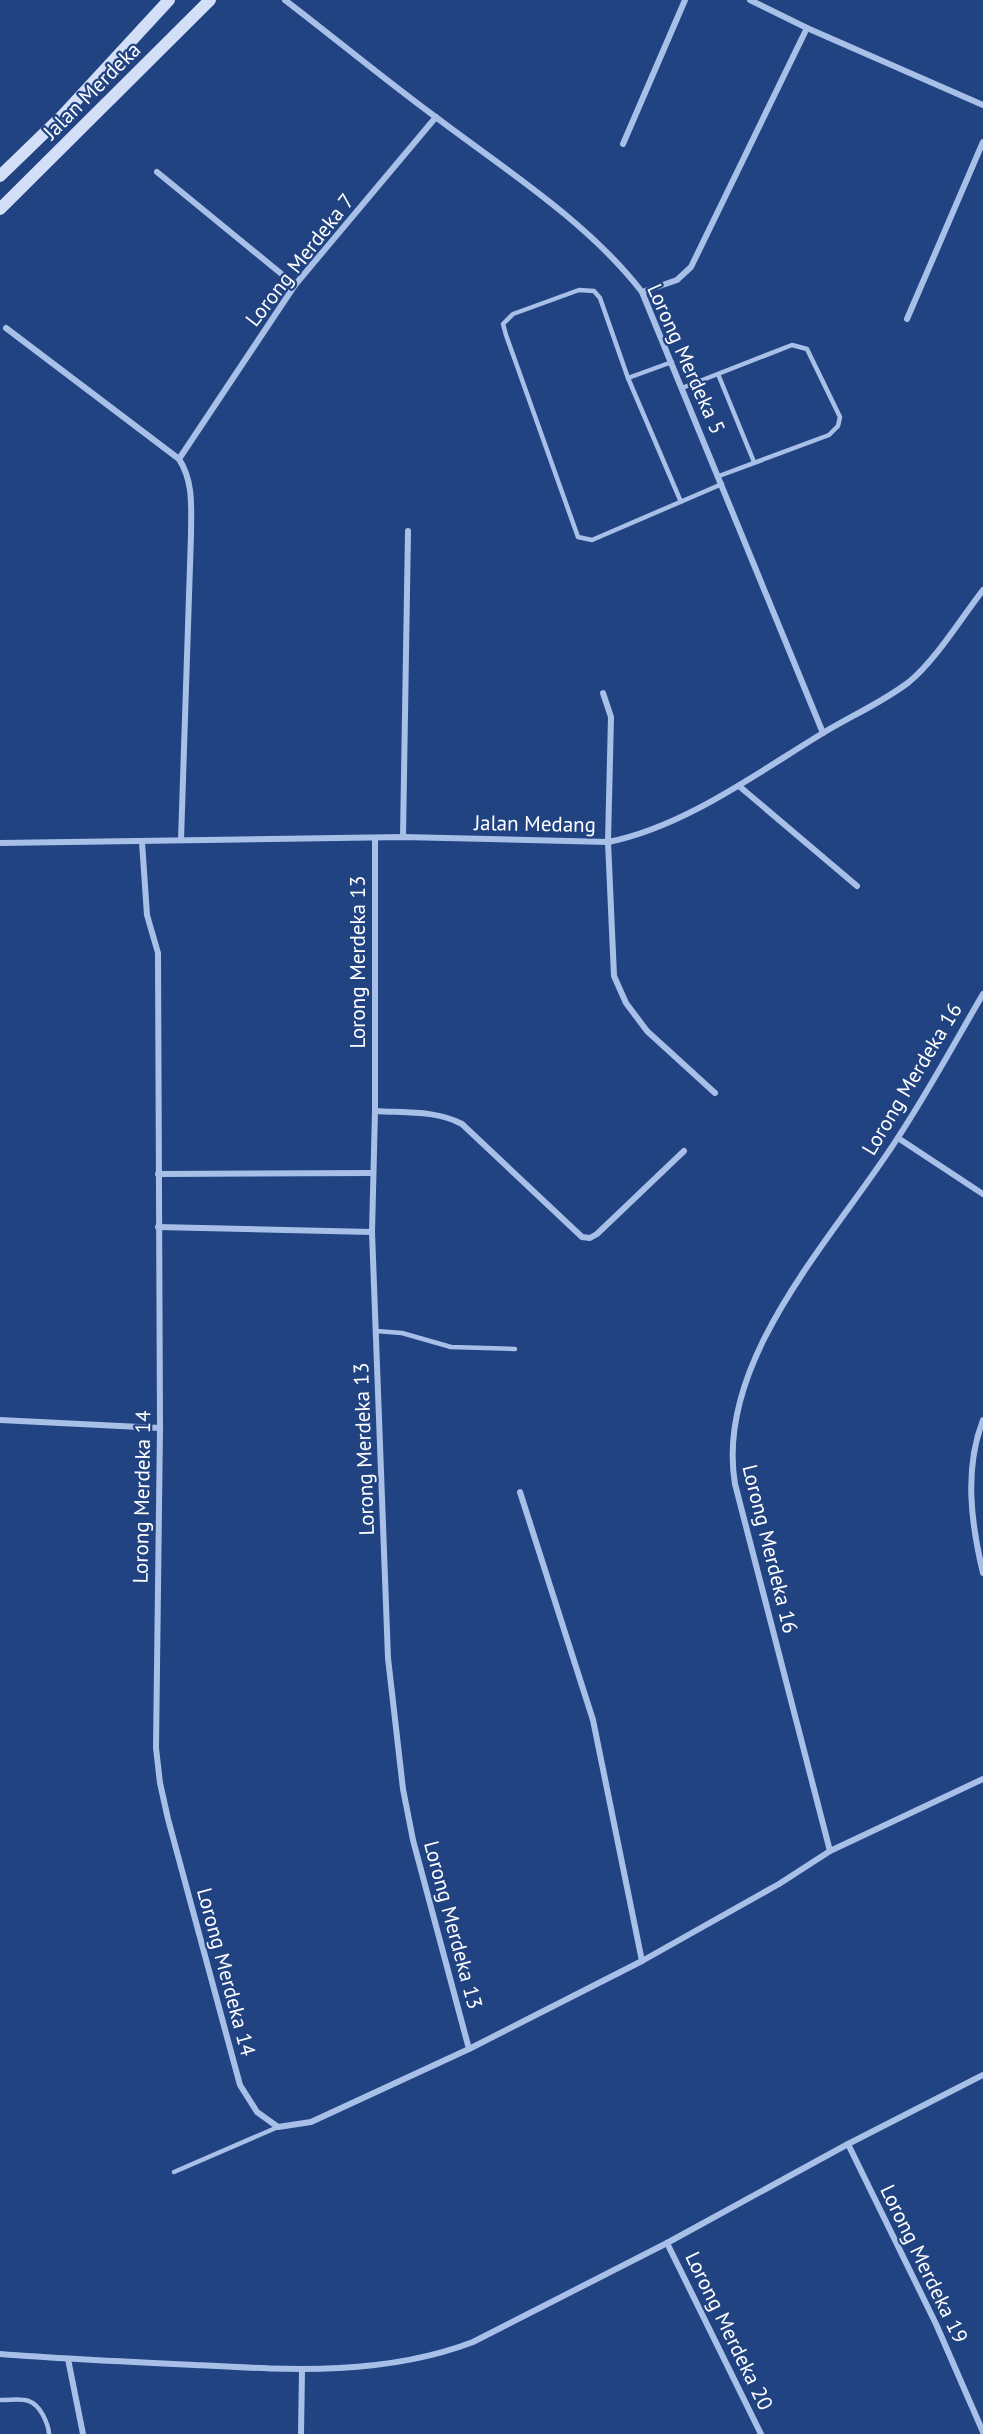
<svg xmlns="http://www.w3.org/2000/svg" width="983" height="2434" viewBox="0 0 983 2434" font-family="'PT Sans',sans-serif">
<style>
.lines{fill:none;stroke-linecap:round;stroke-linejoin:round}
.lane{stroke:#a8c0e8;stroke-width:4.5}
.street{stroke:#a8c0e8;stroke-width:6}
.secondary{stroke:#d3dff6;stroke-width:12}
.labels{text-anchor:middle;stroke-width:4.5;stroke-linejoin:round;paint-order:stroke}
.street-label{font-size:21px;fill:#fff;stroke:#214382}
</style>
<rect width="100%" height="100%" fill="#214382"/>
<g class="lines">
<!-- lane -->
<g class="lane">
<path d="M718 374 754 462"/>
<path d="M628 378 672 362"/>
<path d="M682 388 792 345 807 349 840 417 838 426 829 435 719 476"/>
<path d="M681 502 628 378 600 298 594 291 579 290 513 314 503 324 506 335 578 537 592 540 722 484"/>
<path d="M376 1331 402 1333 451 1347 515 1349"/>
<path d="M174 2172 278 2127"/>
<path d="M0 2400C20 2400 32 2395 43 2415 46 2421 49 2427 49 2434"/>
</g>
<!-- street -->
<g class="street">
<path d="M285 0C336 39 385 80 437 118 506 170 589 223 642 292L823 733"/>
<path d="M750 0 807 28 983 105"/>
<path d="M623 144 685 0"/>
<path d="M157 172 295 285"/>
<path d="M642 292 677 280 691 267 807 28"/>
<path d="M907 319 983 142"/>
<path d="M6 328 179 459C194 482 191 509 191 535L181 840"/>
<path d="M179 459 295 285 436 117"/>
<path d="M603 693 611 717 608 842 614 976 626 1003 647 1031 715 1093"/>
<path d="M739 786 857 886"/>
<path d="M403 837 408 531"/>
<path d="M375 838V1111L372 1232 388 1658 403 1789 413 1840 469 2049"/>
<path d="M142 842 147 915 158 953 160 1428 156 1748 160 1783 168 1819 240 2085 257 2112 278 2127 311 2122 469 2049 642 1961 779 1884 830 1851 983 1779"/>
<path d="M0 843 403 837 608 842C684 827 757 773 823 733 851 716 883 702 909 682 935 661 962 617 983 590"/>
<path d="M375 1111C404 1113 436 1110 462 1124L582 1237 590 1238 597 1234 684 1151"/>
<path d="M898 1138 983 1194"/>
<path d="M158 1174 373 1173"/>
<path d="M158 1227 372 1232"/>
<path d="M0 1420 160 1428"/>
<path d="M983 1420C964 1469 971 1523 983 1573"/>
<path d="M520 1492 593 1720 642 1961"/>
<path d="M830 1851 735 1484C714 1360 835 1236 897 1139 928 1092 955 1042 983 994"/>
<path d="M848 2144 936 2324 983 2432"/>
<path d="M667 2243 761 2434"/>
<path d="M0 2354C65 2359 130 2362 195 2365 289 2370 384 2376 473 2342L667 2243 848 2144 983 2075"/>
<path d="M68 2359 83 2434"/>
<path d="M301 2434 302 2370"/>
</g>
<!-- secondary -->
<g class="secondary">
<path d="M0 176 62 116 169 0"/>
<path d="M0 209 210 0"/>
</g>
</g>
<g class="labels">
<!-- street labels -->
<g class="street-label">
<text transform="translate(92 91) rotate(-45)" y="7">Jalan Merdeka</text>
<text transform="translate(300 260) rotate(-52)" y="7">Lorong Merdeka 7</text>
<text transform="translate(686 359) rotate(66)" y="7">Lorong Merdeka 5</text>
<text transform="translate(535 824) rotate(1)" y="7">Jalan Medang</text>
<text transform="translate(358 962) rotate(-90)" y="7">Lorong Merdeka 13</text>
<text transform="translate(912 1079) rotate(-59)" y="7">Lorong Merdeka 16</text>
<text transform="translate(364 1449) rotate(-92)" y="7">Lorong Merdeka 13</text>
<text transform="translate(142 1497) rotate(-89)" y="7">Lorong Merdeka 14</text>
<text transform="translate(770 1549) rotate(76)" y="7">Lorong Merdeka 16</text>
<text transform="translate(453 1925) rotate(75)" y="7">Lorong Merdeka 13</text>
<text transform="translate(226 1972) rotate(75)" y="7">Lorong Merdeka 14</text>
<text transform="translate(924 2264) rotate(64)" y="7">Lorong Merdeka 19</text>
<text transform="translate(729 2331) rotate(64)" y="7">Lorong Merdeka 20</text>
</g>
</g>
</svg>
